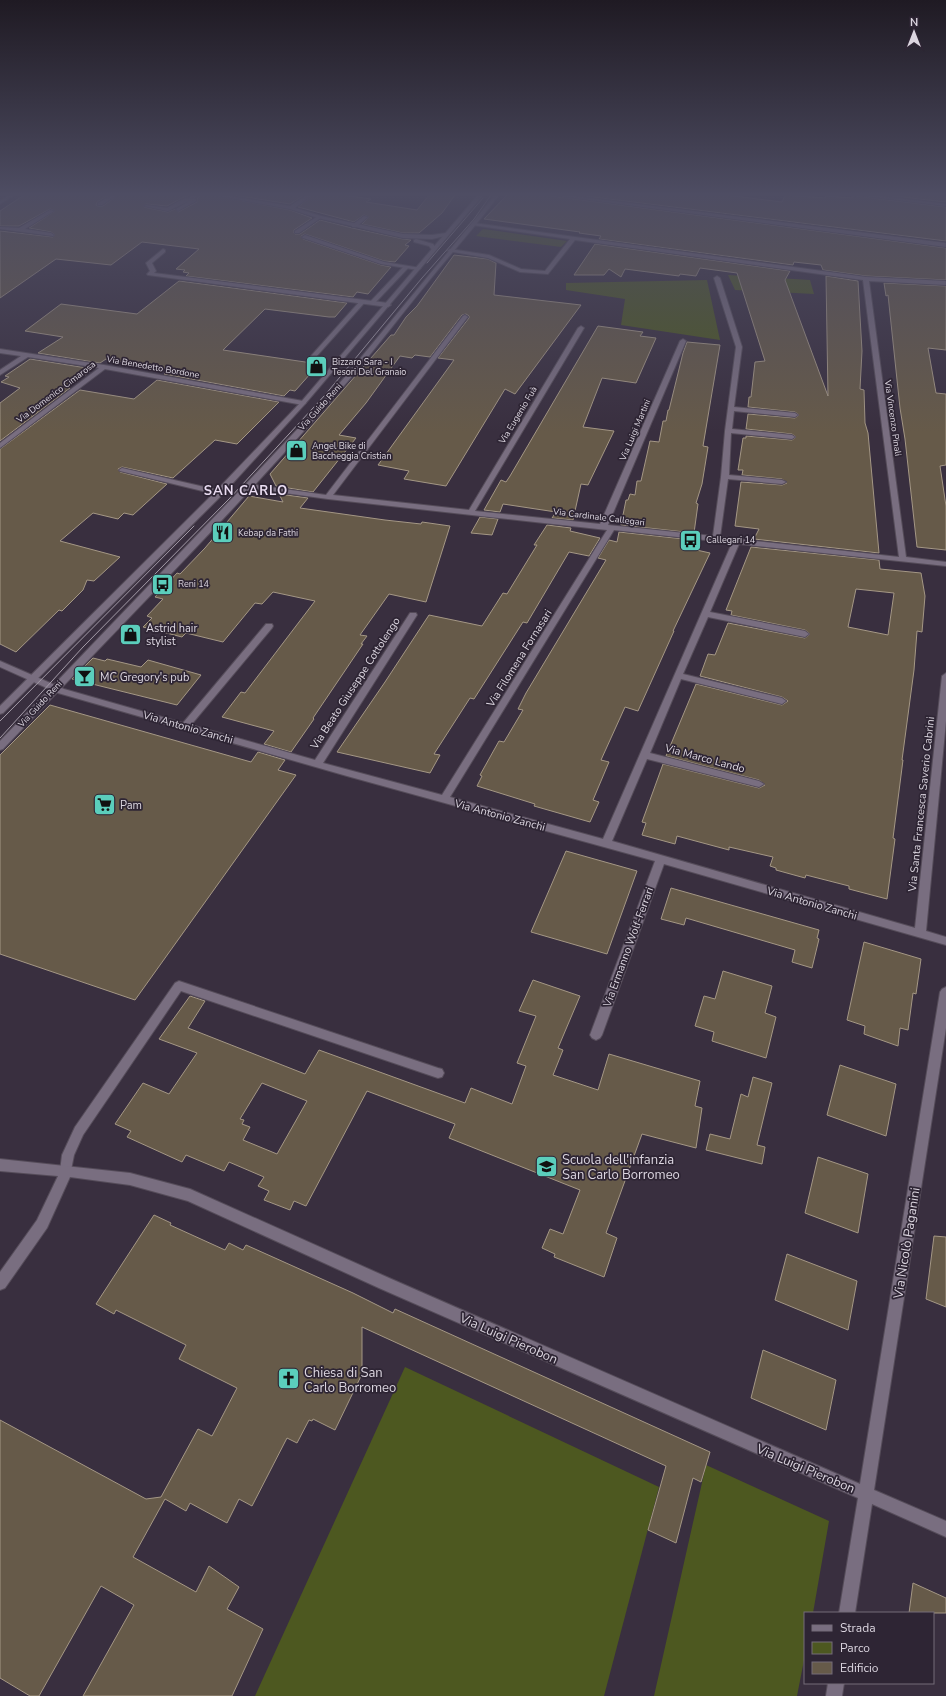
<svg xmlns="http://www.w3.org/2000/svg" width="946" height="1696" viewBox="0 0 946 1696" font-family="'Nunito Sans',sans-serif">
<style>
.green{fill:#4d5820}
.building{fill:#665a49;stroke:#a49785;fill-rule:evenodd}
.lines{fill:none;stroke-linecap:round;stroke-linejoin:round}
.lane-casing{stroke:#554c59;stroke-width:2}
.street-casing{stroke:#554c59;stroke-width:2}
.secondary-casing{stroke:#554c59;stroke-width:2}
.lane{fill:#796e80;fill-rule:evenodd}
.street{fill:#796e80;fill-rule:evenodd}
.secondary{fill:#796e80;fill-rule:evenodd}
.tram{stroke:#a49ca8;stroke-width:1}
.labels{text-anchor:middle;stroke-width:3.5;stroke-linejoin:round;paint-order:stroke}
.far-poi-label{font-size:9px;fill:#dcd6e0;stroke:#2e2534;text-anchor:start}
.far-street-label{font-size:9px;fill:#dcd6e0;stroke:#2e2534}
.poi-label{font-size:11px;fill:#dcd6e0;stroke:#2e2534;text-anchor:start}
.street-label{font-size:11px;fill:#dcd6e0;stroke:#2e2534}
.far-district-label{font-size:13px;font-weight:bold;letter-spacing:1px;fill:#eaddf2;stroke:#2e2534}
.near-poi-label{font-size:13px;fill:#dcd6e0;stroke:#2e2534;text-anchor:start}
.near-street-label{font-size:13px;fill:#dcd6e0;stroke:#2e2534}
</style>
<rect width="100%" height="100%" fill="#392f3f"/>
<!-- green -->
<g class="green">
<path d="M483 229 567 241 561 247 476 236Z"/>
<path d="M728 275 810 280 814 294 735 290Z"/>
<path d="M707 280 720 340 621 325 625 299 566 290V283Z"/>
<path d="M405 1367 659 1487 604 1696H255Z"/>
<path d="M706 1465 829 1521 813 1613H805V1655L797 1696H654Z"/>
</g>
<!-- building -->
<g class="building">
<path d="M24 195H109L97 202 96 205 98 206H103L118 195H191L184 197 167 206 146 204 143 206 144 207 168 212 175 209 178 212 197 202V199L201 195H212L290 210 312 218 294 230V233L295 234H300L320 220 352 228 403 239 411 240 405 245 409 246 395 262 384 261 305 234 301 236 303 239 381 265 391 267 368 294 357 292 353 297 186 276 189 273 183 272 185 270 176 269 199 249 142 242 111 265 56 259 0 298V231L53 237 55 235 51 232 29 228 55 211 50 209 19 226H0V211Z"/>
<path d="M233 195H304L290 204Z"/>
<path d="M313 195H342L371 199 366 202 417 210 429 195H455L442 213 419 233H403L362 224 369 217 364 215 354 222 298 207Z"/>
<path d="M507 195H551L552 196 946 248V280L866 276 823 270 821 265 794 262 793 265 599 239 601 236 579 233 580 232 484 219Z"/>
<path d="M577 195H726L782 202 785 195 825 198 826 196 852 198V195H855L856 196 946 207V241Z"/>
<path d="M884 195H946V202Z"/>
<path d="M595 244 790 271 785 280 828 396 826 276 858 281 862 351 860 389 864 390 865 423 868 433 879 553 754 539 759 529 735 526 741 482 782 485 787 483 782 479 742 475 743 470H738L743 438H746V436L792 440 796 437 792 434 746 429 748 414 795 418 799 415 795 412 748 407 749 397H751L755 362 765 361 737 273 700 268 696 276 680 274 679 276 625 269 621 277 609 269 604 275H574Z"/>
<path d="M454 255 488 259 496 263 494 295 581 305 515 394 505 389 446 486 404 479 409 471 378 465 454 360 438 358 469 318V316L466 314 462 315 430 357 415 355 412 358 400 356 366 403 339 435 356 438 313 492 276 486 270 474 391 335H394L406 317 417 306Z"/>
<path d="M179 281 347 303 335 317H329L265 309 223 350 319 364 295 391 290 390 284 396 164 374 170 369 106 359 100 363 38 353 63 337 25 331 61 304 137 314Z"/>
<path d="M884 283 946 286V350L928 348 936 393 946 394V465L940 466 946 506V550L917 547 905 439 900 408 888 295 886 296Z"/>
<path d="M598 326 643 332 640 336 656 338 636 383 602 378 583 427 614 431 588 485 581 484 573 520 552 518 556 512 503 504 500 512 484 510 501 480 506 482 510 476Z"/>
<path d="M687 342 720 345 703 446 708 447 702 484 696 503 698 504 694 533 621 525 626 500H628L630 494 635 495 637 481H641L650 441 659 442 663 421H666L668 410H669L683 353Z"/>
<path d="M30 359 93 369 68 388H70L0 441V403L20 388 1 382 9 377 5 376Z"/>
<path d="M157 380 279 402 237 444 215 440 173 478 122 467 118 469 120 472 167 484 133 515 124 513 118 519 93 513 60 541 120 557 94 581 87 580 83 590 62 611 59 610 16 652 0 644V449L80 390 134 399Z"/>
<path d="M279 494 308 498 300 508 385 520 421 524 422 522 450 526 426 602 389 594 360 635 367 636 361 644H363L313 718 314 719 291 752 264 744 274 731 222 717 241 692 245 693 315 601 273 592 262 604 255 603 223 642 186 633 182 637 143 627 152 618 147 616 163 599 155 597 177 573 180 574 205 548 249 496 283 502Z"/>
<path d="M480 517 498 519 492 535 471 533Z"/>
<path d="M547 525 571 528 570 531 600 538 589 556 569 552 527 623 523 622 474 699 470 698 434 754 440 755 430 773 337 752 385 682 429 615 482 626 503 593 507 594 537 545H534Z"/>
<path d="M619 532 693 540 692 549 710 553 673 631H674L638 711 625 707 601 760 609 762 593 800 599 802 590 822 534 806 535 804 477 786 482 776 480 775 499 741 504 742 523 710 518 709 526 693 606 560 598 558 609 540 617 542Z"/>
<path d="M751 547 879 560 880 569 921 573 925 596 922 632 917 631 914 670 902 760H903L893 838 895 839 887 899 849 889V886L806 875 805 878 776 870V868L770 866 773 857 729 847V850L677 836 675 844 642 835 646 823 642 822 663 764 759 788 765 785 759 780 666 756 696 684 782 705 788 701 782 697 700 676 708 654 715 655 728 623 805 638 810 634 805 630 731 615 732 611 726 610ZM856 589 894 593 888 635 848 627Z"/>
<path d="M93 658 105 661 107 659 141 667 148 660 201 675 177 705 72 679Z"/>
<path d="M50 705 251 762 258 752 285 760 278 770 296 775 135 1000 0 954V755Z"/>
<path d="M566 851 637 871 607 954 531 932Z"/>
<path d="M671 888 819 930 817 938 819 939 812 968 792 962 795 950 686 918 684 925 661 919Z"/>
<path d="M864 942 921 959 916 994 913 993 908 1030 900 1028 898 1046 864 1034 865 1026 847 1020Z"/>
<path d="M723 971 772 986 765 1013 776 1017 766 1058 712 1041 714 1032 695 1026 704 996 715 999Z"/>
<path d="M533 980 580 996 558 1048 563 1050 553 1075 598 1090 609 1054 700 1081 695 1106 702 1108 696 1148 642 1134 606 1233 617 1238 604 1277 554 1257 555 1254 542 1248 550 1229 563 1234 580 1190 449 1138 455 1124 367 1091 306 1206 294 1201 290 1210 264 1200 269 1191 258 1186 264 1177 229 1162 224 1171 186 1155 182 1162 127 1137 131 1131 115 1124 143 1083 169 1094 197 1053 159 1039 190 996 205 1001 188 1028 305 1074 319 1050 465 1103 471 1088 512 1104 526 1066 517 1063 536 1016 519 1011ZM262 1083 307 1101 277 1154 243 1140 250 1127 242 1124 244 1120 240 1119Z"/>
<path d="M840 1065 896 1084 886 1136 827 1115Z"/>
<path d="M753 1077 772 1083 757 1145 765 1147 762 1164 706 1150 710 1134 730 1139 741 1094 748 1097Z"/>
<path d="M818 1157 868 1174 858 1233 805 1213Z"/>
<path d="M154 1215 171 1223 170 1225 225 1250 229 1243 243 1250 246 1245 353 1293 393 1313 395 1309 710 1452 701 1482 693 1478 676 1543 648 1530 666 1466 362 1327V1374L335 1430 313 1419 312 1421 309 1420 297 1443 287 1438 252 1506 239 1499 227 1523 190 1503 186 1511 165 1499 133 1557 196 1592 209 1566 239 1587 227 1609 263 1629 232 1696H83L134 1605 101 1586 39 1696H30L0 1678V1420L146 1499 161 1497 198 1429 212 1436 237 1388 179 1359 186 1345 116 1310 114 1314 96 1304Z"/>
<path d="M934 1236 946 1237V1307L926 1299Z"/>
<path d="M787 1254 857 1281 848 1330 775 1300Z"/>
<path d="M763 1350 836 1380 826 1430 751 1398Z"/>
<path d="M913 1583 946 1598V1613H909Z"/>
</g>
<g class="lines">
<defs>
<g id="lane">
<path d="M112 195H117L102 205H98V203Z"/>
<path d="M192 197 196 199V201L178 211 176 209 191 200 168 211 144 206 146 205 167 208 185 198Z"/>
<path d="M50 210 54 211 25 229 51 233 54 235 53 236 0 229V227L19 228Z"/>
<path d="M318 216 322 217 299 233H295V231Z"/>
<path d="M364 216 368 217 356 227H352V225Z"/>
<path d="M404 266 409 267 374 304H370V302Z"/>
<path d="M361 300 366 301 315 358H311V356Z"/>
<path d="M122 468 222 491 223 493 219 495 120 471 119 470Z"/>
<path d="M179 981 438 1068 442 1069 444 1073 442 1077 438 1078 181 991 83 1135 74 1155 70 1175 66 1177 62 1175 60 1171 62 1155 75 1127 175 983Z"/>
</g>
<g id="street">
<path d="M9 195H14L0 204V201Z"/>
<path d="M194 195H200L194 199H190V197Z"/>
<path d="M213 195H224L290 206 307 195H312L295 208 321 216 403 234 432 235 446 233 449 235 432 239 403 238 318 218 290 209Z"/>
<path d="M552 195H565L946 243V247Z"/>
<path d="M856 195H871L946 204V206Z"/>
<path d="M474 223 866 277 946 281V285L869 281 906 557 946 562V566L739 544 710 612 805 631 809 634 805 637 708 617 683 674 782 698 786 701 782 704 681 679 650 753 759 781 764 784 759 787 647 759 612 841 915 928 942 676 946 673V721L926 931 946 937V945L664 864 602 1035 600 1038 596 1040 592 1038 590 1035 655 861 347 776 58 693 0 667V661L64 689 183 723 266 624H272L273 626 272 628 191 725 315 760 410 613H416L417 615 323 763 442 795 607 530 328 499 249 488 245 486 249 484 326 495 463 316 465 315 468 317 467 318 333 495 469 510 578 328 581 326 584 328 475 511 600 524 680 341 683 339 686 341 608 525 713 536 721 477 725 431 736 347 714 278 717 276 720 278 742 347 734 407 795 413 798 415 795 417 734 411 732 429 792 435 795 437 792 439 731 433 729 475 782 480 786 482 782 484 728 479 720 537 899 557 863 280 575 240 548 274 520 272 488 258 447 251 450 249 489 255 521 269 545 271 570 239 472 225ZM614 530 732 543 603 839 450 797Z"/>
<path d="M305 235 384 262 421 268 418 270 381 264 303 238 302 237Z"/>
<path d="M416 239 433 244 437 249 432 250 429 246 414 242V240Z"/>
<path d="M163 249 165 250V252L152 263 156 271 154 273 388 303 391 305 388 307 148 275 147 274 150 271 146 263Z"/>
<path d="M0 349 104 365 303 401 306 403 303 405 105 369 0 448V443L99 368 28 357 0 375V370L21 356 0 353Z"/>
<path d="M946 987V1028L874 1490 946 1521V1537L872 1504 855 1613H839L858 1498 379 1288 188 1201 130 1185 70 1177 47 1228 5 1288 0 1290V1272L37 1220 58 1176 0 1171V1159L130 1173 190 1189 389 1278 860 1484 940 992 942 989Z"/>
<path d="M828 1683H844L842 1696H826Z"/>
</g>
<g id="secondary">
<path d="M478 195H483L305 404 222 495 3 713 0 714V706L216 491 301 402Z"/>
<path d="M495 195H499C477 225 452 252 428 282 401 315 376 348 348 381 238 508 119 627 3 749L0 750V741L246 484 320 405 345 377Z"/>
</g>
</defs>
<!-- lane casing -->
<use href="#lane" class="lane-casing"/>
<!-- street casing -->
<use href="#street" class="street-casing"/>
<!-- secondary casing -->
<use href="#secondary" class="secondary-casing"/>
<!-- lane -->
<use href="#lane" class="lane"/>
<!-- street -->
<use href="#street" class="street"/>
<!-- secondary -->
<use href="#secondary" class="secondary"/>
<!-- tram -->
<g class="tram">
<path d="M427 263 483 198"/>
<path d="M0 721 194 526"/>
<path d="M0 738 83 647 229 499 325 395 422 278 474 219 491 195"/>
</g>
</g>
<!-- sky -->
<linearGradient id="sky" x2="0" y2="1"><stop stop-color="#1f1a23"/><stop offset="0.45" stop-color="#4e4d63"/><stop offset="1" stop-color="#4e4d63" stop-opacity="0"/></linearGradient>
<rect width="946" height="432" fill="url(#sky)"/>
<!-- icons -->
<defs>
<symbol id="shop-square" viewBox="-11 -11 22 22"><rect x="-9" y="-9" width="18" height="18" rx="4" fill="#5bcebc" stroke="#2e2534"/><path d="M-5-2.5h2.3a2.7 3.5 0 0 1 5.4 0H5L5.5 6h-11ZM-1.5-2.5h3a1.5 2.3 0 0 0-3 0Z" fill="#111"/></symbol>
<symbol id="restaurant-square" viewBox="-11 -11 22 22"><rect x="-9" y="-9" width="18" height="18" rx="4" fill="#5bcebc" stroke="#2e2534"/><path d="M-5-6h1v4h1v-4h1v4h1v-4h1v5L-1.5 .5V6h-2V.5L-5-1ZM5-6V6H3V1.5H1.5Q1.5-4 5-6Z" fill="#111"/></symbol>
<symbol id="bus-square" viewBox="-11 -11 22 22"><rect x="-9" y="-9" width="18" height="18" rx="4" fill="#5bcebc" stroke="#2e2534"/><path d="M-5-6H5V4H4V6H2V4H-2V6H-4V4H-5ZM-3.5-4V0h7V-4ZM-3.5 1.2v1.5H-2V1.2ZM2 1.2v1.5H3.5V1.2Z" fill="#111"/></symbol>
<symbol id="bar-square" viewBox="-11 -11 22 22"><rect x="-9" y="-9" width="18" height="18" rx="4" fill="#5bcebc" stroke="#2e2534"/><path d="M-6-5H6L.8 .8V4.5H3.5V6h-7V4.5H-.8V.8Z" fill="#111"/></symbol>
<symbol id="supermarket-square" viewBox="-11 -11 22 22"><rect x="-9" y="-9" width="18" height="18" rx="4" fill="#5bcebc" stroke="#2e2534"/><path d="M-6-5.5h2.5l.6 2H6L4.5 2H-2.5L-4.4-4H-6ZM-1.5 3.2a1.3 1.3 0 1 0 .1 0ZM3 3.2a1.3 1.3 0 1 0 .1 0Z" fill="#111"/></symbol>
<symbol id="school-square" viewBox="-11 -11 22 22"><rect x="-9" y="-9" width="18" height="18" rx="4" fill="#5bcebc" stroke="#2e2534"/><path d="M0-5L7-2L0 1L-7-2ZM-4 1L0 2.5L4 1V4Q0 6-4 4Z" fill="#111"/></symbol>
<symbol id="church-square" viewBox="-11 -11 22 22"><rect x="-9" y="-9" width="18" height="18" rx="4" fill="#5bcebc" stroke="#2e2534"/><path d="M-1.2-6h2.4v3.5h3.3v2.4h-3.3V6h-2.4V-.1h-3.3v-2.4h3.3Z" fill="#111"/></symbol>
</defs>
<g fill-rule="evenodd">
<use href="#shop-square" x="304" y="354" width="25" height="25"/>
<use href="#shop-square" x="284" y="438" width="25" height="25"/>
<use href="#restaurant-square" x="210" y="520" width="25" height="25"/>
<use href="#bus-square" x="678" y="528" width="25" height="25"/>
<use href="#bus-square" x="150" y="572" width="25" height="25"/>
<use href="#shop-square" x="118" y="622" width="25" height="25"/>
<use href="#bar-square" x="72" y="664" width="25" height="25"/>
<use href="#supermarket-square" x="92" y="792" width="25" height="25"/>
<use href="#school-square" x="534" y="1154" width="25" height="25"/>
<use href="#church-square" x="276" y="1366" width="25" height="25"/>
</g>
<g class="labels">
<!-- far-poi labels -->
<g class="far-poi-label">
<text x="332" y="365">Bizzaro Sara - I<tspan x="332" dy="10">Tesori Del Granaio</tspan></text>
<text x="312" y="449">Angel Bike di<tspan x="312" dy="10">Baccheggia Cristian</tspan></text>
<text x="238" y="536">Kebap da Fathi</text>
<text x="706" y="543">Callegari 14</text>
<text x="178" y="587">Reni 14</text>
</g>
<!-- far-street labels -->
<g class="far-street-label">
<text transform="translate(153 367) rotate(10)" y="3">Via Benedetto Bordone</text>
<text transform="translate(56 392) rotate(-37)" y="3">Via Domenico Cimarosa</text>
<text transform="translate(320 407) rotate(-48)" y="3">Via Guido Reni</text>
<text transform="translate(518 415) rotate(-59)" y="3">Via Eugenio Fuà</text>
<text transform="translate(893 418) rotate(82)" y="3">Via Vincenzo Pinali</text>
<text transform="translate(635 430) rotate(-67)" y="3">Via Luigi Martini</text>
<text transform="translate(599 517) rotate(7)" y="3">Via Cardinale Callegari</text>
<text transform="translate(40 704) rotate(-47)" y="3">Via Guido Reni</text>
</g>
<!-- poi labels -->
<g class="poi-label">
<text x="146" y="632">Astrid hair<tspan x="146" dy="13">stylist</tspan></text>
<text x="100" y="681">MC Gregory's pub</text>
<text x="120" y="809">Pam</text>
</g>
<!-- street labels -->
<g class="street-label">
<text transform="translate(519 658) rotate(-58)" y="4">Via Filomena Fornasari</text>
<text transform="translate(355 683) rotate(-57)" y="4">Via Beato Giuseppe Cottolengo</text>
<text transform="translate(188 727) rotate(16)" y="4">Via Antonio Zanchi</text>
<text transform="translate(705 758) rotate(15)" y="4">Via Marco Lando</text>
<text transform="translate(921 804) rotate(-84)" y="4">Via Santa Francesca Saverio Cabrini</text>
<text transform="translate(500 815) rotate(15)" y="4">Via Antonio Zanchi</text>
<text transform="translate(812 903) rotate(16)" y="4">Via Antonio Zanchi</text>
<text transform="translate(628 947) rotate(-70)" y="4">Via Ermanno Wolf-Ferrari</text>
</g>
<!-- far-district labels -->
<g class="far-district-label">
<text x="246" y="495">SAN CARLO</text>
</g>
<!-- near-poi labels -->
<g class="near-poi-label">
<text x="562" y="1164">Scuola dell'infanzia<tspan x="562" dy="15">San Carlo Borromeo</tspan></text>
<text x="304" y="1377">Chiesa di San<tspan x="304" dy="15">Carlo Borromeo</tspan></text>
</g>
<!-- near-street labels -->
<g class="near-street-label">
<text transform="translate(906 1243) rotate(-81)" y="5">Via Nicolò Paganini</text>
<text transform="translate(509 1338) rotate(24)" y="5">Via Luigi Pierobon</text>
<text transform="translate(806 1468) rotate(23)" y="5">Via Luigi Pierobon</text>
</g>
</g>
<!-- legend -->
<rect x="804" y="1612" width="130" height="72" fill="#2e2534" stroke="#746c79"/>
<rect x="812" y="1625" width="20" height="6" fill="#796e80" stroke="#746c79"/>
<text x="840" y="1632" font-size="12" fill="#dcd6e0">Strada</text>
<rect x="812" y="1642" width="20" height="12" fill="#4d5820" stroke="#746c79"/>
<text x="840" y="1652" font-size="12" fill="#dcd6e0">Parco</text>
<rect x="812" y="1662" width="20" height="12" fill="#665a49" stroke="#746c79"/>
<text x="840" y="1672" font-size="12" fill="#dcd6e0">Edificio</text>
<!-- north arrow -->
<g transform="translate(914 32)" stroke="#2e2534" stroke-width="3" paint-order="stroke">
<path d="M0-3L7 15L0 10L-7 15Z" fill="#dcd6e0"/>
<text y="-6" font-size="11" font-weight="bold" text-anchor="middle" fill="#dcd6e0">N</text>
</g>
</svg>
